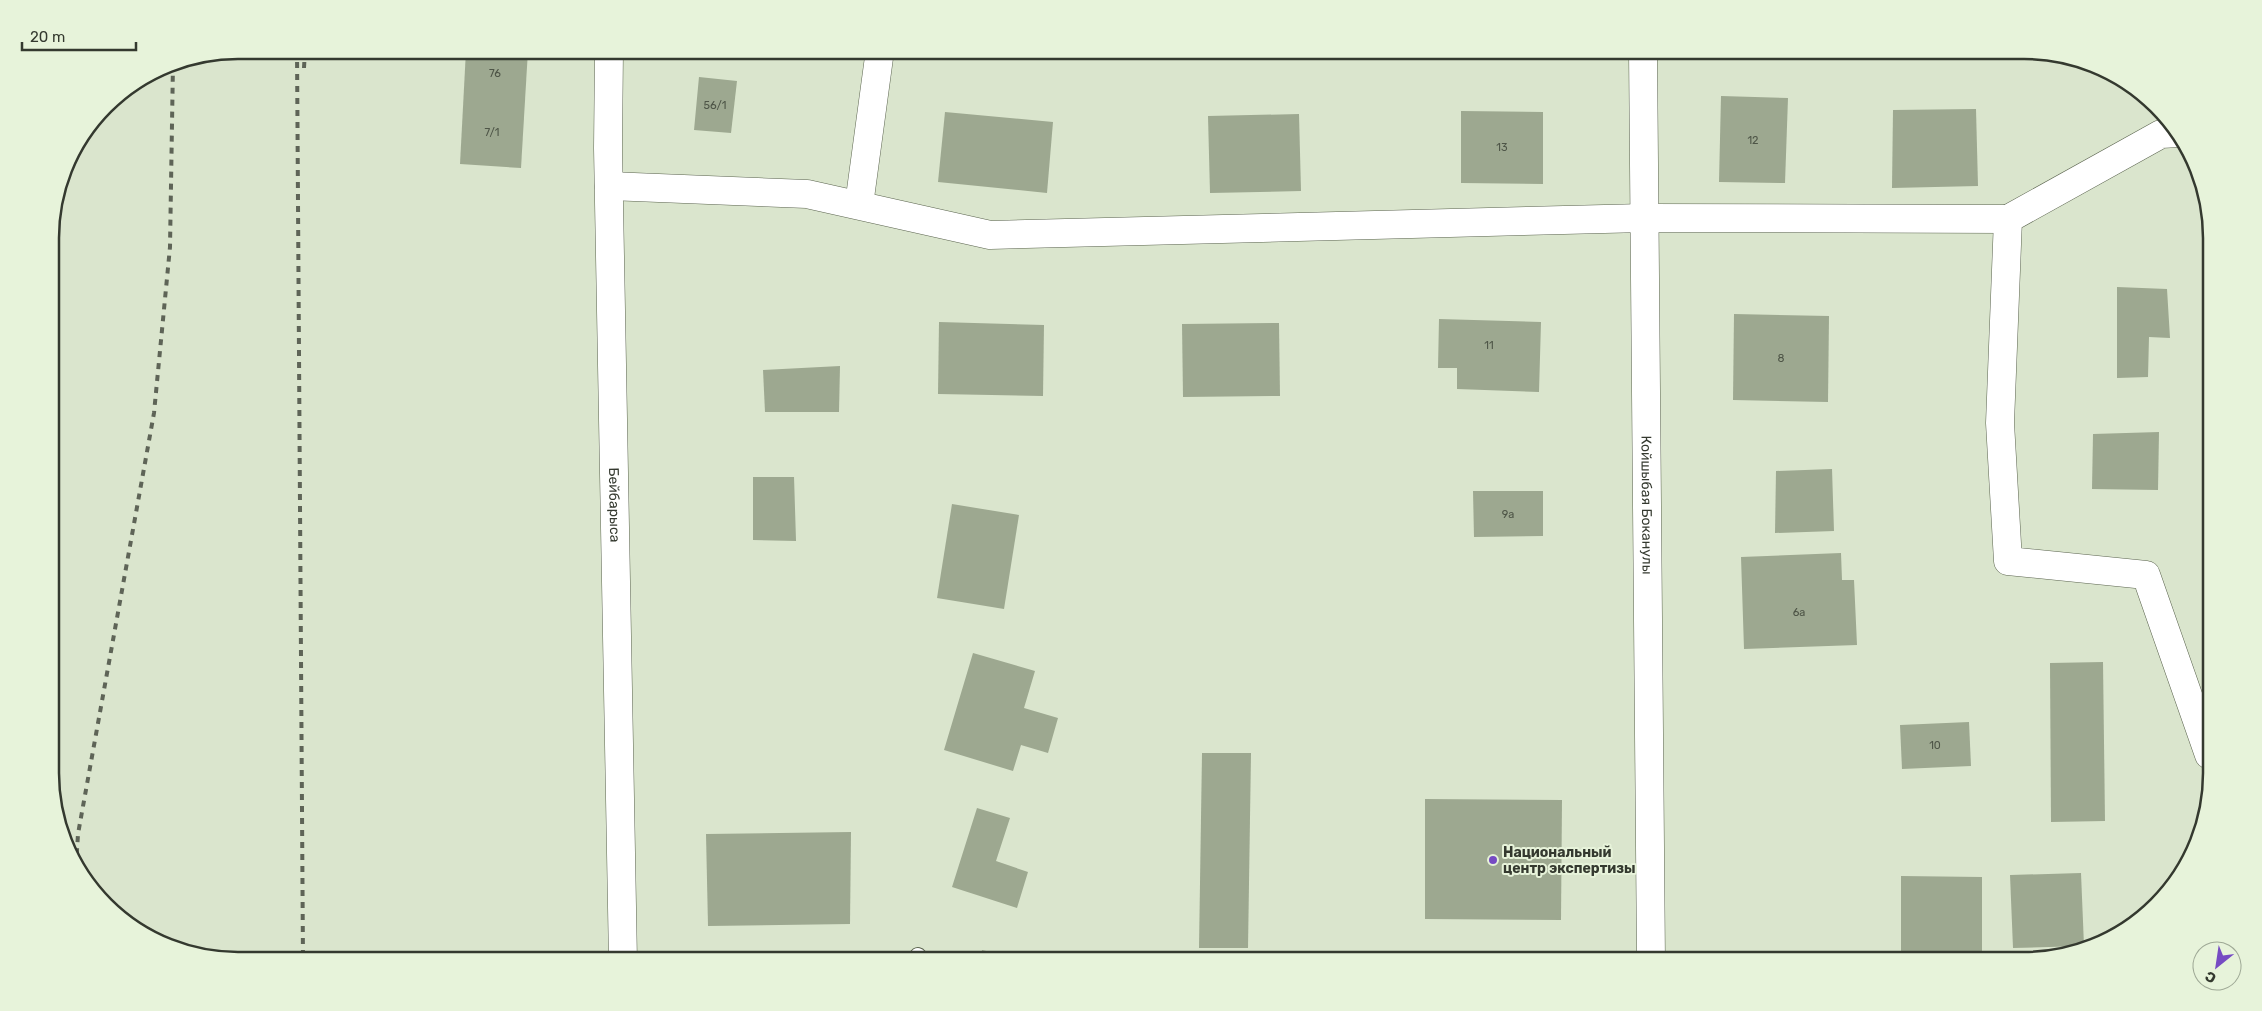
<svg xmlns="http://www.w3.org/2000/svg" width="2262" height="1011" viewBox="0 0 2262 1011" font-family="Rubik,sans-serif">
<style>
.building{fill:#9da890}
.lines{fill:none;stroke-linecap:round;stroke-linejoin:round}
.service-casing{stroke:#5b644f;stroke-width:18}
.minor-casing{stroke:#5b644f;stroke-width:29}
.tertiary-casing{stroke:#5b644f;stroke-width:29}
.service{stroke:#fff;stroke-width:16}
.minor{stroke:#fff;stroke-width:28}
.tertiary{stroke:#fff;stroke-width:28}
.rail{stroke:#5e6457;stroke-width:4;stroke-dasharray:6 6;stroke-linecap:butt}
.poi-dot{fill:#764bc3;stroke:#e7f3da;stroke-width:2}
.labels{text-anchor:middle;stroke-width:4;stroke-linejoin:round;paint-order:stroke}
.number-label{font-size:11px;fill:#4e5547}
.street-label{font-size:14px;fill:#34392f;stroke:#e7f3da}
.poi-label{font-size:14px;font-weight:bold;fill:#34392f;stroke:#e7f3da;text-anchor:start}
.rim{fill:none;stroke:#34392f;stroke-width:2.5}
</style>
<rect width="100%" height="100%" fill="#dae5cd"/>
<!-- building -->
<g class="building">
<path d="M466 50H528L521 168 460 164Z"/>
<path d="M699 77 737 81 731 133 694 130Z"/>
<path d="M1721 96 1788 98 1785 183 1719 182Z"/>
<path d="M1976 109 1978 186 1892 188 1893 110Z"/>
<path d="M1461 111 1543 112V184L1461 183Z"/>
<path d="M945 112 1053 122 1047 193 938 182Z"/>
<path d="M1299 114 1301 191 1210 193 1208 116Z"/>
<path d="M2117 287 2167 289 2170 338 2149 337 2148 377 2117 378Z"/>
<path d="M1734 314 1829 316 1828 402 1733 400Z"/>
<path d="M1439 319 1541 322 1539 392 1457 389V368H1438Z"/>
<path d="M939 322 1044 325 1043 396 938 394Z"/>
<path d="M1279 323 1280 396 1183 397 1182 324Z"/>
<path d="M840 366 839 412H765L763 370Z"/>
<path d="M2159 432 2158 490 2092 489 2093 434Z"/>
<path d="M1832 469 1834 531 1775 533 1776 471Z"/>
<path d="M753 477H794L796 541 753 540Z"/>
<path d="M1473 491H1543V536L1474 537Z"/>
<path d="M952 504 1019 515 1004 609 937 598Z"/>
<path d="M1841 553 1842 580H1854L1857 645 1744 649 1741 557Z"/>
<path d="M973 653 1035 671 1024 708 1058 718 1048 753 1021 745 1013 771 944 750Z"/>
<path d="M2103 662 2105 821 2051 822 2050 663Z"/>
<path d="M1969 722 1971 766 1902 769 1900 725Z"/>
<path d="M1202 753H1251L1248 948H1199Z"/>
<path d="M1425 799 1562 800 1561 920 1425 919Z"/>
<path d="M977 808 1010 818 996 861 1028 872 1017 908 952 887Z"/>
<path d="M851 832 850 924 708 926 706 834Z"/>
<path d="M2081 873 2084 946 2013 948 2010 875Z"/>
<path d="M1901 876 1982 877V961H1901Z"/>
<path d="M982 950 1025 960V961H980Z"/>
<path d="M695 958 736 959V961H695Z"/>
</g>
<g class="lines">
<defs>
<path id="service" d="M917 961 918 956"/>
<g id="minor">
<path id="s1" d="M1643 50 1651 961"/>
<path d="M2179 133 2161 134 2008 219 2000 423 2008 561 2146 575 2209 755 2212 754"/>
<path d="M609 186 807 194 990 235 1644 218 2008 219"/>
<path d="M859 205 880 50"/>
</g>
<g id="tertiary">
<path id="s2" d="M609 50 608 148 623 961"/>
</g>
</defs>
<!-- service casing -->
<use href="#service" class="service-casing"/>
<!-- minor casing -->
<use href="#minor" class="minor-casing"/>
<!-- tertiary casing -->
<use href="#tertiary" class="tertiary-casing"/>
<!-- service -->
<use href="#service" class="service"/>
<!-- minor -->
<use href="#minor" class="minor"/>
<!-- tertiary -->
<use href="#tertiary" class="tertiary"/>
<!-- rail -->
<g class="rail">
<path d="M297 50 303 961"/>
<path d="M304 68 305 50"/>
<path d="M76 866 78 834 154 413 170 247 173 63"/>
</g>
</g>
<!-- markers -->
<circle class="poi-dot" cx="1493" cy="860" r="5"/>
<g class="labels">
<!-- number labels -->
<g class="number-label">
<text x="495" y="77">76</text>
<text x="715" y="109">56/1</text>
<text x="492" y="136">7/1</text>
<text x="1753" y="144">12</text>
<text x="1502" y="151">13</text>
<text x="1489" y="349">11</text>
<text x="1781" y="362">8</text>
<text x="1508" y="518">9а</text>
<text x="1799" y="616">6а</text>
<text x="1935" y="749">10</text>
</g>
<!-- street labels -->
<g class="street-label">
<text dy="5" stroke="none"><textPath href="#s2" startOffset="455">Бейбарыса</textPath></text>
<text dy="5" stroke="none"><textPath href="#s1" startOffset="455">Койшыбая Боканулы</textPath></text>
</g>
<!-- poi labels -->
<g class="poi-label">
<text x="1503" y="857">Национальный<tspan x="1503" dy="16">центр экспертизы</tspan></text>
</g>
</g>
<!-- crop -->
<path d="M0 0H2262V1011H0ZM238 59H2024A179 179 0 0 1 2203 238V773A179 179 0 0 1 2024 952H238A179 179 0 0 1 59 773V238A179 179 0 0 1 238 59Z" fill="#e7f3da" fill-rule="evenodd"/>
<path class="rim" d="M238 59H2024A179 179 0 0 1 2203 238V773A179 179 0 0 1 2024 952H238A179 179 0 0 1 59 773V238A179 179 0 0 1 238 59Z"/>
<!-- north arrow -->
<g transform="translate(2217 966) rotate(210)"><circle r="24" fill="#e7f3da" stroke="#9fa996"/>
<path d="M0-4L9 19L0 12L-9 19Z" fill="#764bc3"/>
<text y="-8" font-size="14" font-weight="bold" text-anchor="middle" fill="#34392f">С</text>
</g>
<!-- scale -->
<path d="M22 42v8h114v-8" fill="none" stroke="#34392f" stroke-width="2.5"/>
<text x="30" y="42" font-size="15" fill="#34392f" stroke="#e7f3da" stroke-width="4" paint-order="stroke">20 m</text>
</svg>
